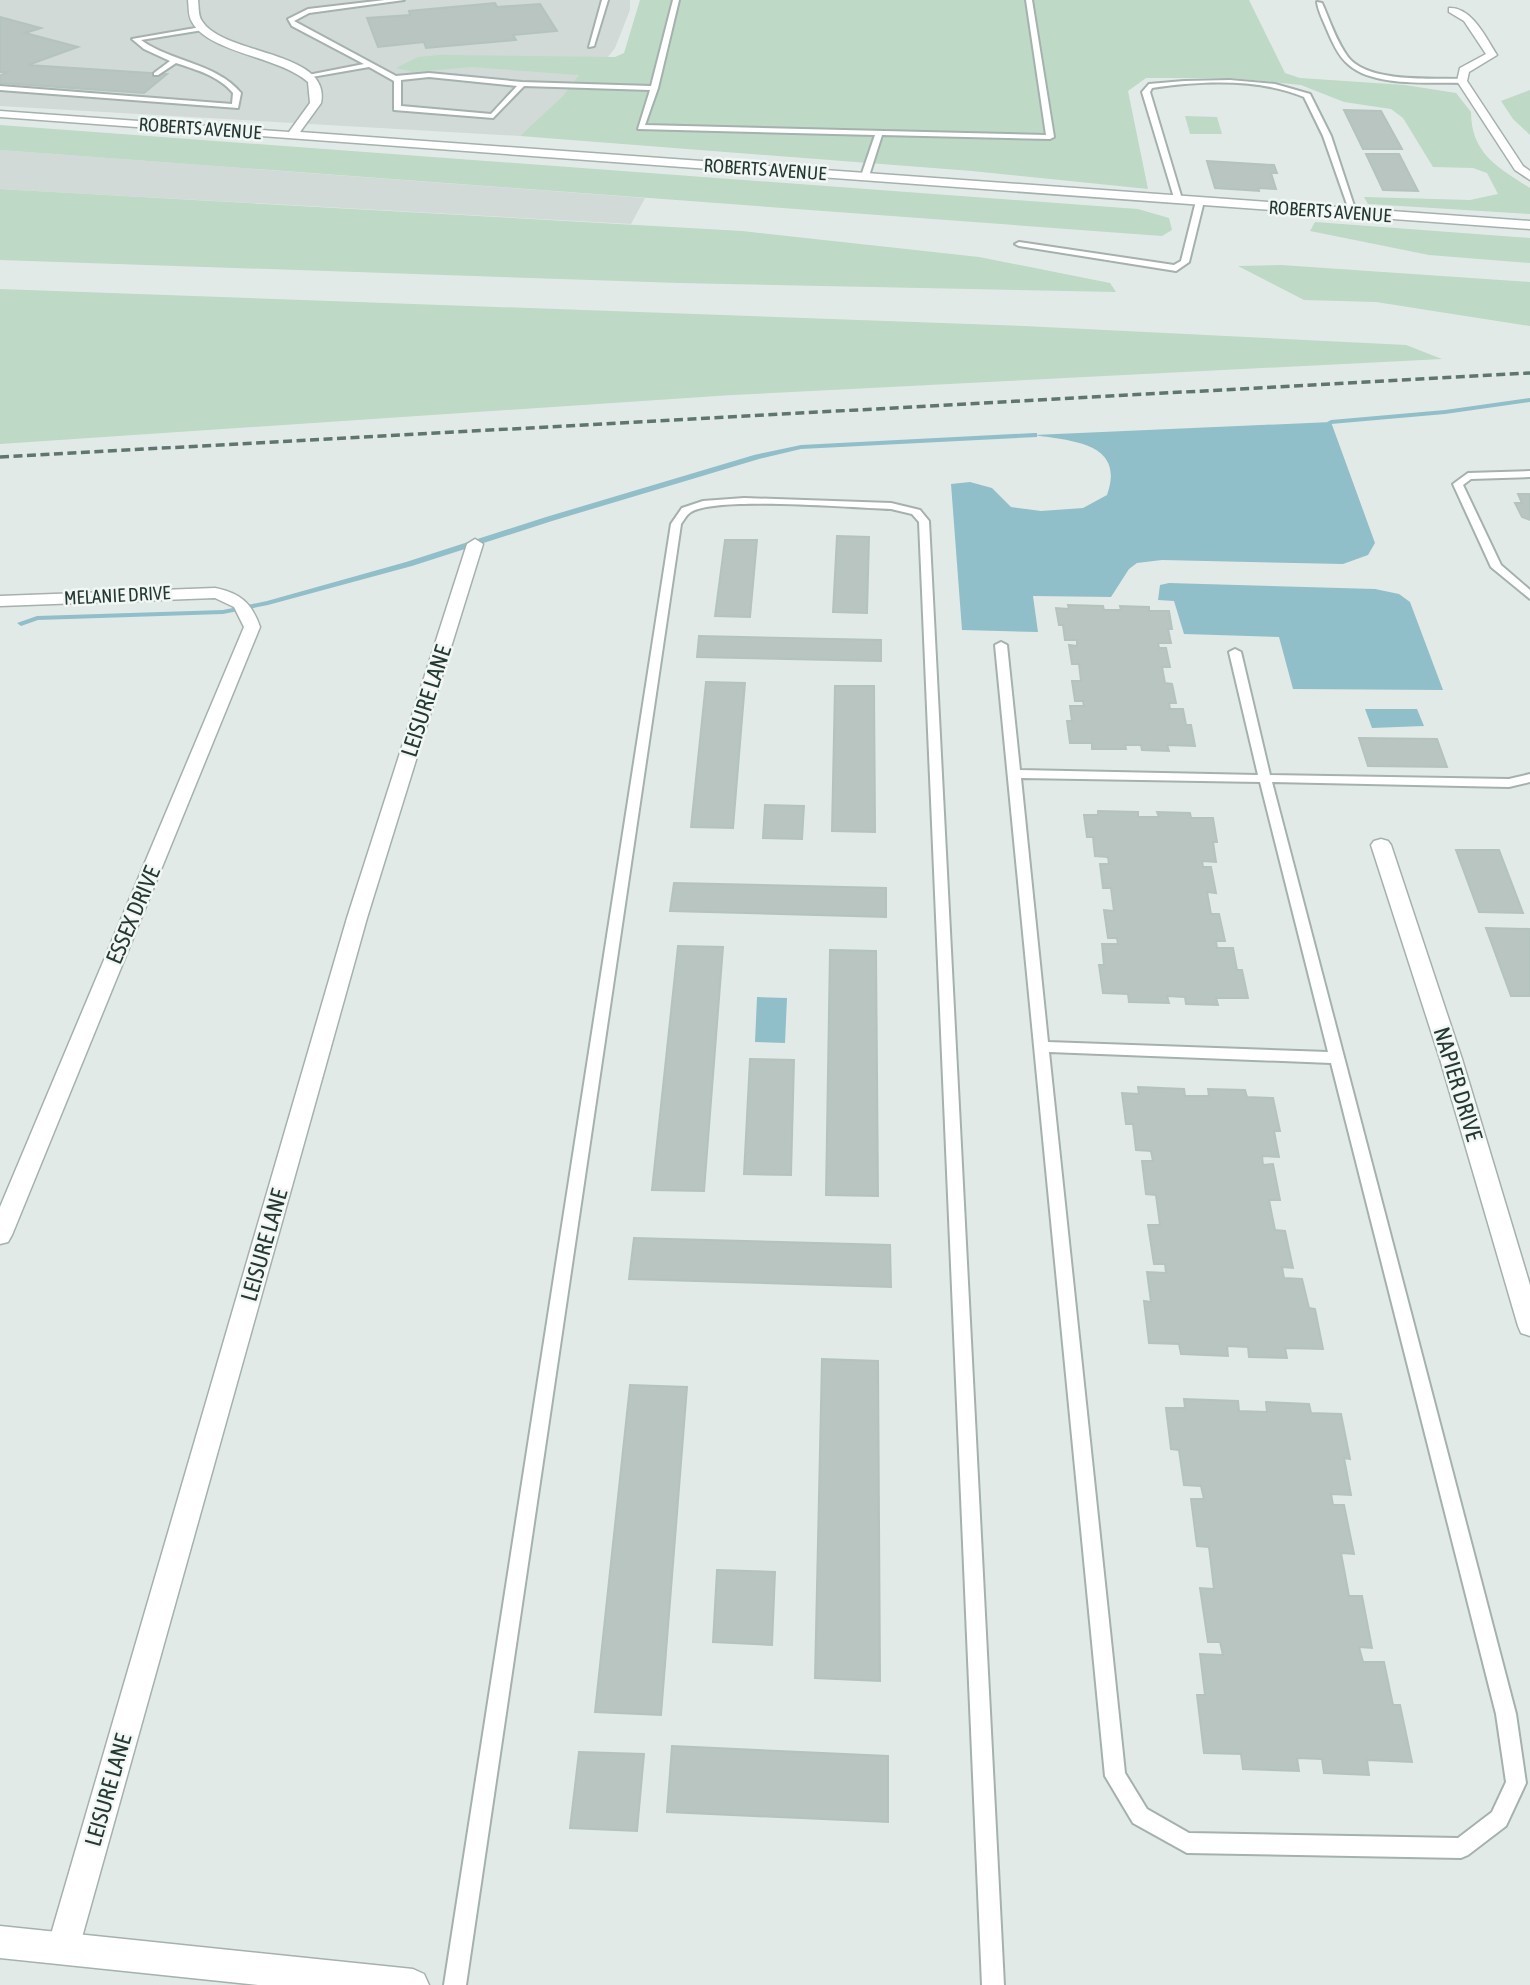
<svg xmlns="http://www.w3.org/2000/svg" width="1530" height="1985" viewBox="0 0 1530 1985" font-family="'Asap Condensed',sans-serif">
<style>
.built{fill:#d1dad6}
.green{fill:#bed9c6}
.water{fill:#91bfc9}
.lines{fill:none;stroke-linecap:round;stroke-linejoin:round}
.stream{fill:#91bfc9;fill-rule:evenodd}
.building{fill:#b8c5c0;stroke:#b5c3be;stroke-width:2}
.service-casing{stroke:#a5b1ae;stroke-width:4}
.minor-casing{stroke:#a5b1ae;stroke-width:3}
.tertiary-casing{stroke:#a5b1ae;stroke-width:3}
.service{fill:#fff;fill-rule:evenodd}
.minor{fill:#fff;fill-rule:evenodd}
.tertiary{fill:#fff;fill-rule:evenodd}
.rail{stroke:#5f756f;stroke-width:3.5;stroke-dasharray:9 4.5;stroke-linecap:butt}
.labels{text-anchor:middle;stroke-width:5;stroke-linejoin:round;paint-order:stroke}
.far-street-label{font-size:19px;fill:#243934;stroke:#f2f7f5}
.street-label{font-size:23px;fill:#243934;stroke:#f2f7f5}
</style>
<rect width="100%" height="100%" fill="#e2eae7"/>
<!-- built -->
<g class="built">
<path d="M0 0H630V10L615 48 599 68 520 136 0 106Z"/>
<path d="M0 150 645 198 631 224 0 189Z"/>
</g>
<!-- green -->
<g class="green">
<path d="M640 0H1249L1285 73 1300 78 1405 85 1456 93 1471 112C1471 153 1498 168 1530 188V214L1368 204 1364 197 1470 200 1498 194 1487 173 1473 168 1433 167 1403 118 1391 109 1344 102 1301 85 1232 78H1146L1128 91 1148 189 972 171 520 136 563 96 579 75 472 67 413 72 396 68 418 57 440 55 615 57 624 53Z"/>
<path d="M1530 90V135L1513 119 1501 101Z"/>
<path d="M1185 116 1217 117 1222 134H1190Z"/>
<path d="M0 125 1138 209 1169 218 1172 230 1162 236 0 150Z"/>
<path d="M0 189 742 231 979 257 1110 283 1116 292 680 283 0 260Z"/>
<path d="M1315 222 1530 238V263L1429 255 1310 231Z"/>
<path d="M1281 265 1530 282V326L1376 302 1304 300 1238 266Z"/>
<path d="M0 289 1024 326 1406 345 1442 359 732 395 0 444Z"/>
</g>
<!-- water -->
<g class="water">
<path d="M1331 422 1375 543 1368 555 1343 564 1162 560 1137 563 1129 569 1111 597 1033 596 1038 632 962 630 951 484 970 482 992 488 1011 507 1041 511 1083 508 1107 495C1126 442 1071 441 1034 435Z"/>
<path d="M1169 583 1375 589 1399 594 1410 602 1443 690 1293 689 1279 637 1184 634 1174 601 1158 600 1160 585Z"/>
<path d="M1365 709H1417L1424 726 1372 728Z"/>
<path d="M757 997 787 998 785 1043 755 1042Z"/>
</g>
<g class="lines">
<!-- stream -->
<g class="stream">
<path d="M1530 398V402L1445 414 1331 424 1327 422 1331 420 1445 410Z"/>
<path d="M1034 433H1037V437L801 449 759 459 552 521 412 566 268 605 223 614 38 620 21 626 17 623 37 616 223 610 267 601 406 562 546 517 754 455 801 445Z"/>
</g>
</g>
<!-- building -->
<g class="building">
<path d="M495 3 497 7 540 4 557 31 513 35 516 40 426 48 424 42 378 47 367 18 410 15 409 11Z"/>
<path d="M0 17 41 28 25 33 78 47 28 65 167 74 144 93 0 83V76L7 72H0Z"/>
<path d="M1344 110 1381 111 1402 149H1363Z"/>
<path d="M1366 154H1399L1418 191 1383 190Z"/>
<path d="M1207 161 1274 165 1277 173H1271L1276 189 1258 188 1259 191 1215 188Z"/>
<path d="M1518 494H1530V520L1522 517 1515 503H1522Z"/>
<path d="M837 536 869 537 867 613 833 612Z"/>
<path d="M725 540H757L750 617 715 616Z"/>
<path d="M1068 605 1103 606 1104 610H1121L1120 606 1149 607V611H1169L1172 629H1168L1171 643H1158L1159 648H1166L1170 667H1162L1165 683 1172 684 1176 703H1169L1170 709H1183L1186 725H1191L1195 746 1167 745 1169 751 1142 750 1141 745H1125L1126 749H1092V743H1070L1067 721H1072L1070 706H1084L1083 701H1075L1072 681H1081L1079 664H1072L1069 645 1077 646V640H1065L1063 625H1059L1056 608 1069 609Z"/>
<path d="M699 636 881 640V661L697 657Z"/>
<path d="M706 682 745 683 733 828 691 827Z"/>
<path d="M835 686H874L875 832 832 831Z"/>
<path d="M1359 738 1437 739 1447 767 1368 766Z"/>
<path d="M765 805 804 806 802 839 763 838Z"/>
<path d="M1098 811 1138 812V817H1159L1157 812 1190 813 1191 818H1213L1217 842H1213L1216 862 1202 861 1203 867H1211L1216 893 1207 892 1211 914H1219L1225 941H1216L1217 948H1233L1237 970H1242L1248 998H1216L1218 1005 1186 1004 1185 997 1167 996 1169 1003 1129 1002 1128 994 1103 993 1099 965H1104L1102 944H1118L1117 938H1108L1104 910 1114 911 1111 888H1103L1100 864H1109L1108 857 1095 856 1093 837H1087L1084 815H1098Z"/>
<path d="M1456 850H1499L1523 913 1479 912Z"/>
<path d="M674 883 886 888V917L670 911Z"/>
<path d="M1486 928 1530 929V996H1511Z"/>
<path d="M678 946 723 947 704 1191 652 1190Z"/>
<path d="M830 950 876 951 878 1196 826 1195Z"/>
<path d="M750 1059 794 1060 791 1175 744 1174Z"/>
<path d="M1138 1087 1184 1089 1185 1096H1209L1208 1089 1245 1090 1247 1097 1273 1098 1280 1131H1274L1279 1157 1262 1156 1263 1165 1273 1164 1280 1200H1269L1275 1230 1285 1231 1293 1268 1282 1267 1284 1278 1302 1279 1309 1308 1315 1309 1323 1349 1285 1348 1287 1358 1249 1357 1248 1347 1227 1346 1228 1356 1181 1354 1179 1344 1149 1343 1144 1301 1151 1302 1147 1272 1166 1273 1165 1264H1154L1148 1225H1160L1156 1195 1146 1194 1142 1161H1153L1151 1151 1136 1150 1133 1124H1126L1122 1093 1139 1094Z"/>
<path d="M634 1238 890 1245 891 1287 629 1279Z"/>
<path d="M822 1359 878 1361 880 1681 815 1678Z"/>
<path d="M630 1385 687 1387 661 1715 595 1712Z"/>
<path d="M1184 1399 1238 1401 1239 1411 1267 1412 1266 1402 1309 1404 1311 1413 1341 1414 1350 1459 1344 1458 1351 1495 1331 1494 1333 1505H1344L1354 1554 1341 1553 1349 1596H1362L1372 1648 1359 1647 1363 1662H1384L1393 1705H1400L1412 1762 1367 1760 1369 1775 1324 1773 1322 1759 1297 1758 1299 1771 1243 1769 1241 1754 1204 1753 1197 1695H1205L1200 1654 1223 1655 1220 1642H1208L1200 1588 1214 1589 1209 1547 1197 1546 1191 1499H1204L1201 1486 1184 1485 1179 1450 1171 1449 1166 1408H1185Z"/>
<path d="M717 1570 775 1572 772 1645 713 1642Z"/>
<path d="M672 1746 888 1756V1822L667 1812Z"/>
<path d="M579 1752 644 1754 637 1831 570 1828Z"/>
</g>
<g class="lines">
<defs>
<g id="service">
<path d="M385 0H404L309 13 294 21 396 76 429 73 522 82 651 86 673 0H679L658 88 645 125 1046 135 1026 0H1032L1054 137 1050 139 882 135 869 176 865 178 861 176 875 135 638 129 650 90 524 86 493 118 394 110V81L369 67 306 78 308 75 364 64 292 26 288 19 308 9ZM429 77 517 86 491 114 401 106V80Z"/>
<path d="M602 0H608L594 46 589 47Z"/>
<path d="M1317 2 1322 3C1330 21 1336 41 1348 57 1368 83 1432 78 1462 79L1465 81 1462 83C1430 82 1374 87 1349 65 1339 57 1333 44 1328 32 1324 22 1318 11 1317 2Z"/>
<path d="M201 27 203 30 141 40C171 62 216 63 241 93L238 108 0 90V86L232 104 233 93C219 76 197 70 176 63L158 75H154V73L170 61 144 49 132 39Z"/>
<path d="M1230 80 1275 84 1310 94 1331 136 1357 215 1350 213 1323 136 1304 97C1259 78 1200 81 1152 88L1150 92 1182 199 1175 201 1142 92 1149 84 1184 81Z"/>
<path d="M1200 199 1204 201 1189 262 1176 271 1019 246 1015 244 1019 242 1174 265 1181 261 1196 201Z"/>
<path d="M1530 471V477L1471 479 1463 485 1501 565 1530 590V599L1491 567 1453 484 1468 473Z"/>
<path d="M744 498 891 503 920 510 929 521 1004 1985H982L919 522 912 514 891 509C855 508 716 496 691 512 687 514 684 520 681 524L466 1985H444L671 524 682 508 703 501Z"/>
<path d="M1001 642 1007 645 1020 770 1258 775 1229 652 1235 649 1241 652 1270 775 1509 779 1530 774V782L1509 787 1272 782 1516 1714 1526 1783 1506 1826 1468 1855 1461 1858 1187 1853 1133 1823 1105 1776 995 645ZM1021 778 1260 782 1328 1052 1048 1042ZM1049 1052 1331 1063 1496 1714 1506 1782 1492 1812 1458 1838 1189 1833 1147 1809 1125 1773Z"/>
</g>
<g id="minor">
<path d="M1449 8C1472 7 1486 38 1497 55L1469 72 1467 81 1523 166 1530 171V180L1515 170 1457 81 1460 68 1486 54 1464 21 1449 12Z"/>
<path d="M475 539 483 544 367 918 79 1948 74 1959 63 1964 52 1959 47 1948 347 918 467 544Z"/>
<path d="M215 588C240 593 252 603 260 627L12 1235 8 1242 0 1244V1207L244 627 234 607 215 598 0 606V596Z"/>
<path d="M1381 839 1388 841 1391 845 1462 1059 1530 1285V1336L1521 1333 1518 1326 1440 1059 1371 845 1374 841Z"/>
</g>
<g id="tertiary">
<path d="M188 0H198C199 7 198 16 202 21 224 56 332 50 321 103L300 132 1530 221V229L0 117V111L289 132 310 103 308 82C278 56 209 53 192 22 188 16 189 7 188 0Z"/>
<path d="M0 1926 413 1969 424 1974 429 1985H258L0 1958Z"/>
</g>
</defs>
<!-- service casing -->
<use href="#service" class="service-casing"/>
<!-- minor casing -->
<use href="#minor" class="minor-casing"/>
<!-- tertiary casing -->
<use href="#tertiary" class="tertiary-casing"/>
<!-- service -->
<use href="#service" class="service"/>
<!-- minor -->
<use href="#minor" class="minor"/>
<!-- tertiary -->
<use href="#tertiary" class="tertiary"/>
<!-- rail -->
<path class="rail" d="M0 457 1530 373"/>
</g>
<g class="labels">
<!-- far-street labels -->
<g class="far-street-label">
<text transform="translate(200 128) rotate(4)" y="7">ROBERTS AVENUE</text>
<text transform="translate(765 169) rotate(4)" y="7">ROBERTS AVENUE</text>
<text transform="translate(1330 211) rotate(4)" y="7">ROBERTS AVENUE</text>
<text transform="translate(117 595) rotate(-3)" y="7">MELANIE DRIVE</text>
</g>
<!-- street labels -->
<g class="street-label">
<text transform="translate(426 701) rotate(-72)" y="8">LEISURE LANE</text>
<text transform="translate(133 915) rotate(-67)" y="8">ESSEX DRIVE</text>
<text transform="translate(1458 1084) rotate(73)" y="8">NAPIER DRIVE</text>
<text transform="translate(264 1245) rotate(-74)" y="8">LEISURE LANE</text>
<text transform="translate(108 1790) rotate(-74)" y="8">LEISURE LANE</text>
</g>
</g>
</svg>
